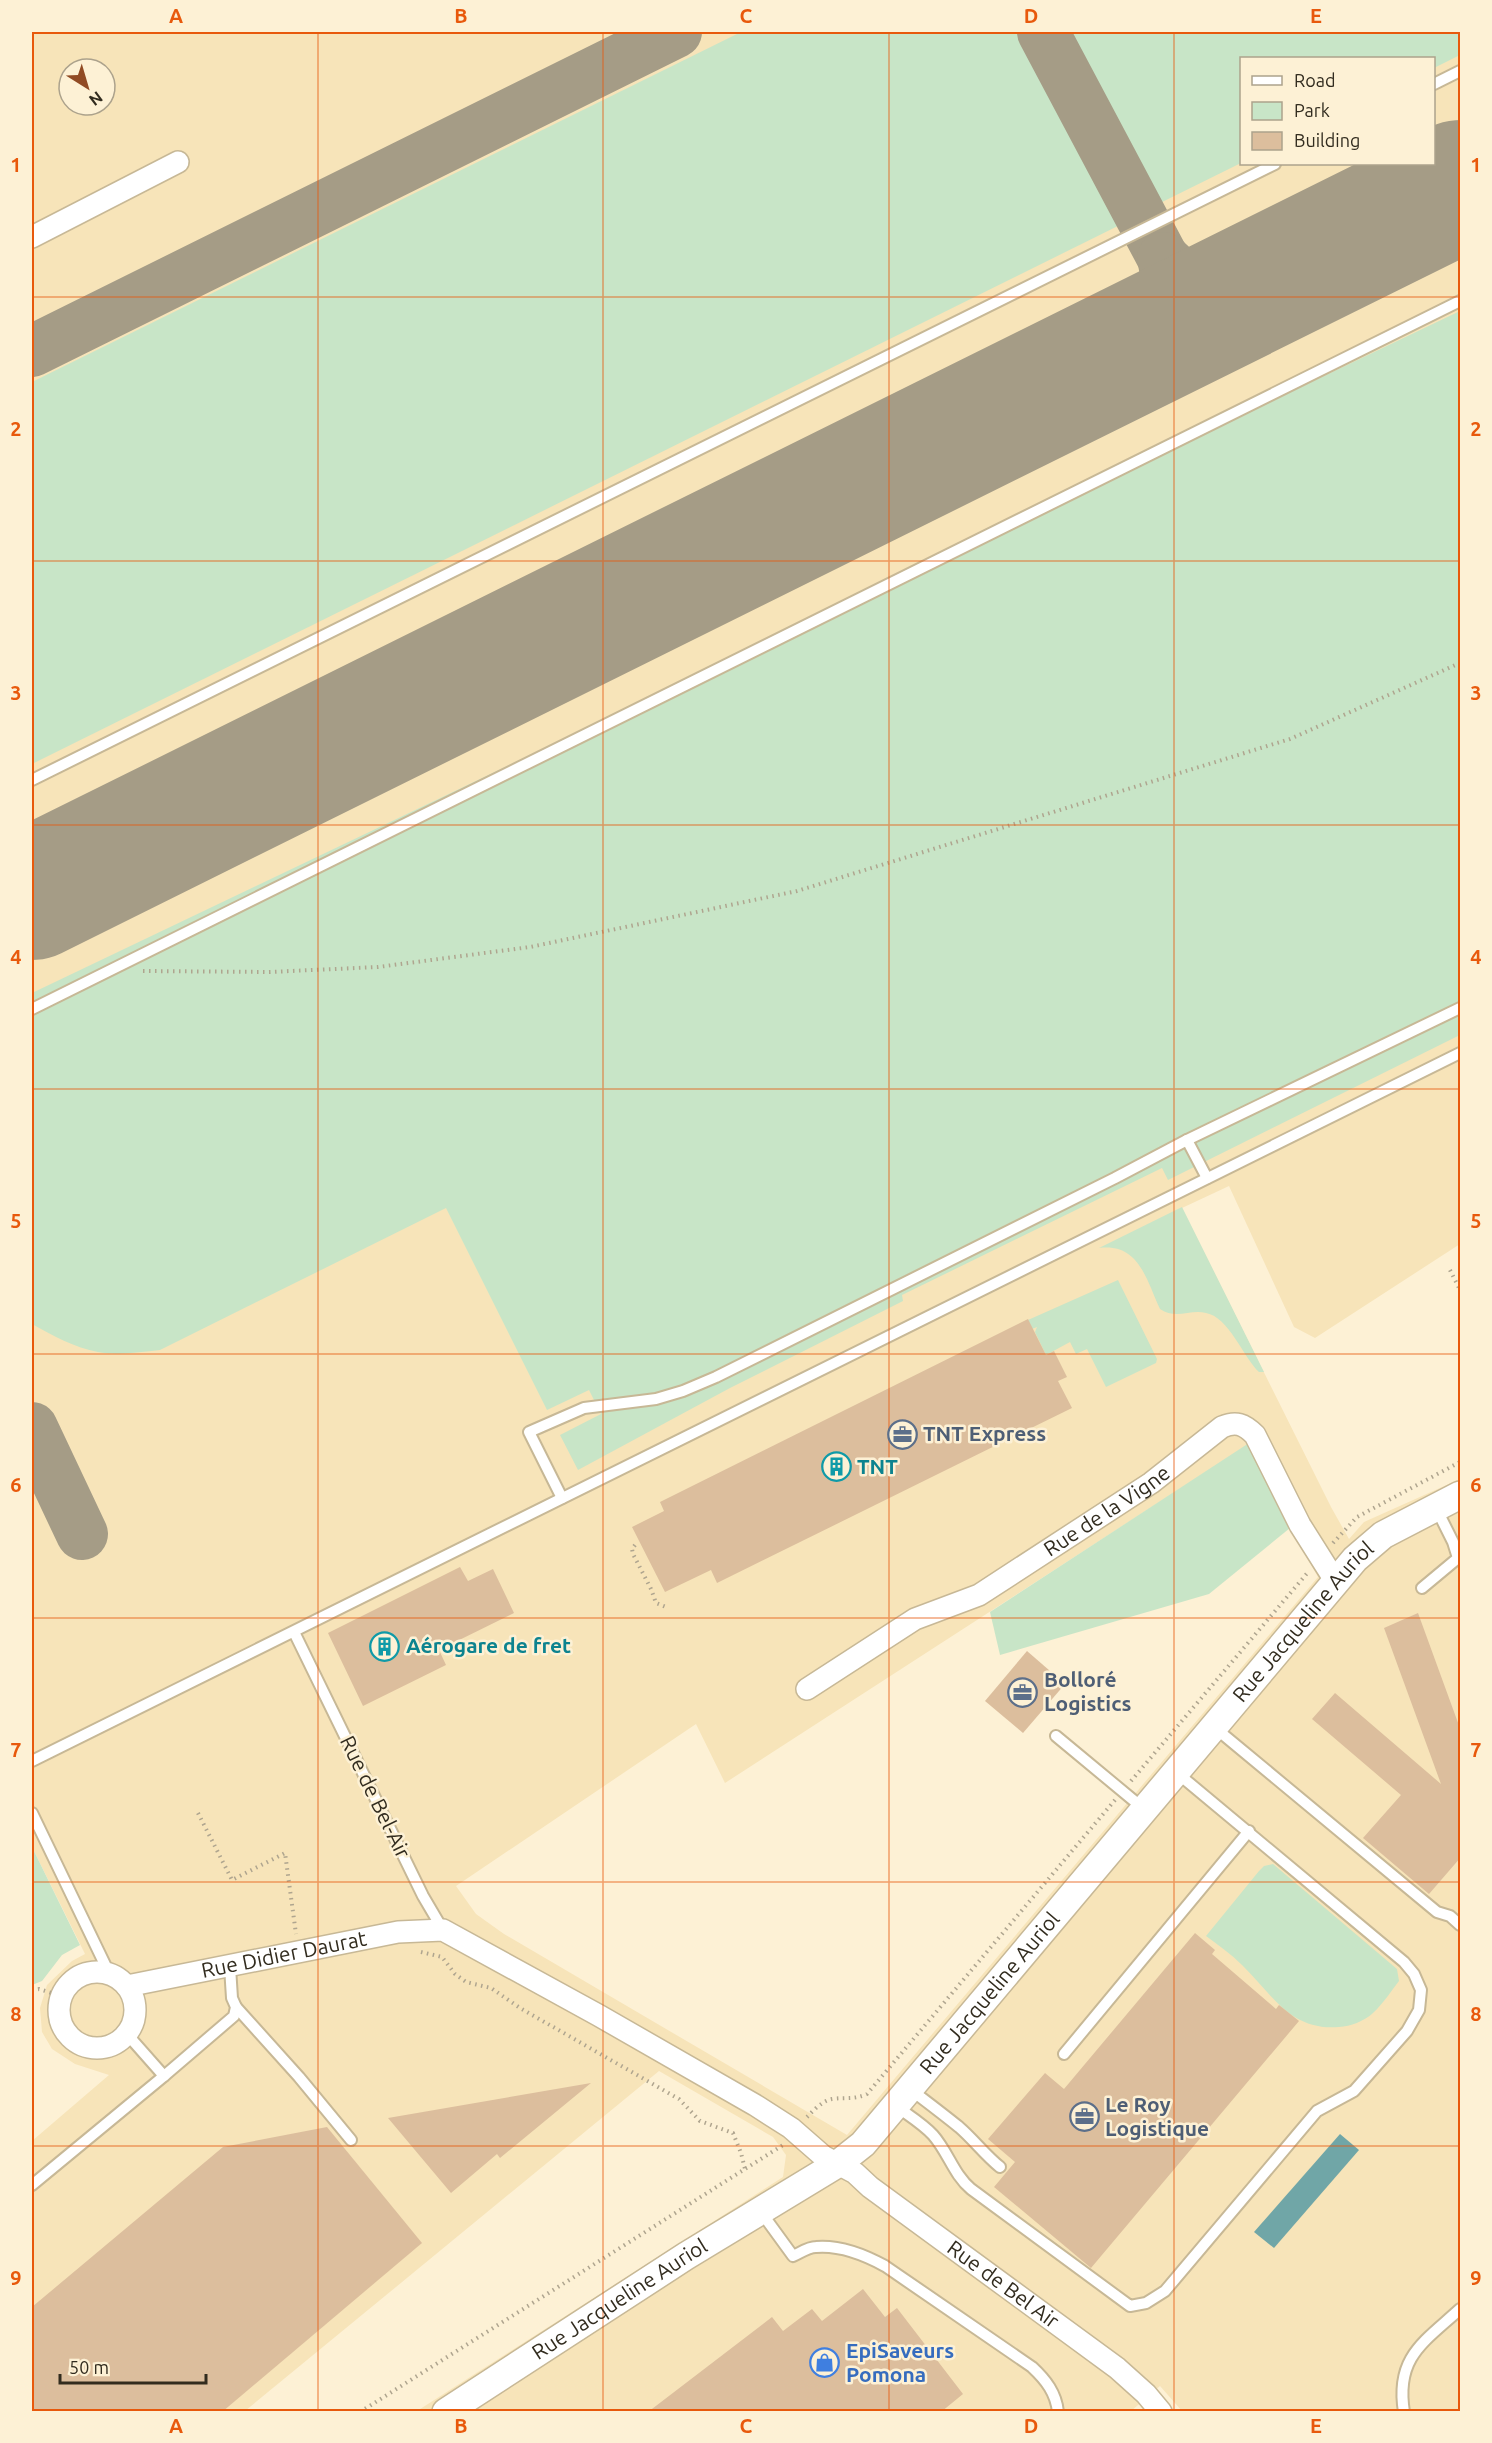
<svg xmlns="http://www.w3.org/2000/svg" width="1492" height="2443" viewBox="0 0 1492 2443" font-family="Ubuntu,sans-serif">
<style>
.built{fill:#f7e4b9;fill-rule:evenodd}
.green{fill:#c8e5c7}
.water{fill:#70a6a7}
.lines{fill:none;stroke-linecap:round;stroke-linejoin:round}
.taxiway{stroke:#a59c86;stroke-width:52}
.runway{stroke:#a59c86;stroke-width:132}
.building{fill:#dcbe9d}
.service-casing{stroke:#c7b896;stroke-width:14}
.minor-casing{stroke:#c7b896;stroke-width:24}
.tertiary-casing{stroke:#c7b896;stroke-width:30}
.path{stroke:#afa58f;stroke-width:4;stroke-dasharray:1.5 4.5;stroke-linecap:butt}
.service{stroke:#fff;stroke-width:10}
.minor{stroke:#fff;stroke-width:21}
.tertiary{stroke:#fff;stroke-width:27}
.grid{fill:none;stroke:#e8590c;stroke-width:1.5;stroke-opacity:0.55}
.labels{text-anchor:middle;stroke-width:5;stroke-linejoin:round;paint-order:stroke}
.service-label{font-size:21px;font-weight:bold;fill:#4e5e75;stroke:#fdf1d5;text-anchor:start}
.culture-label{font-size:21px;font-weight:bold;fill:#0d838f;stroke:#fdf1d5;text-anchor:start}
.street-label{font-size:21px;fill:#322c1f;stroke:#fdf1d5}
.shop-label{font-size:21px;font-weight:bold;fill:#366cbe;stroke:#fdf1d5;text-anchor:start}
.neatline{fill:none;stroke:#e8590c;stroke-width:2}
.grid-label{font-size:20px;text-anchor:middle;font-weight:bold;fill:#e8590c}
</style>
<rect width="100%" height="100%" fill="#fdf1d5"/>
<!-- built -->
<path class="built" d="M32 32H1460V1244L1315 1338 1294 1327 1229 1186 1182 1208 1331 1507 1349 1539 1364 1522 1460 1479V2411H1182L1160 2386 1130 2412 417 2411 783 2177 786 2155 773 2137 659 2071 245 2411H32V2141L109 2075 75 2064 52 2049 42 2032 40 2008 47 1985 72 1961 85 1954 32 1847ZM1242 58H1434V164H1242ZM69 69H105V105H69ZM1249 1444 1290 1528 1318 1577 847 2135 504 1934 476 1914 456 1886 696 1724 725 1783Z"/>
<!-- green -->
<g class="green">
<path d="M741 32H1030L1130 220 32 764V382Z"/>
<path d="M1059 32H1460V55L1434 68V58H1242L1241 163 1150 208Z"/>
<path d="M1460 311V1035L1168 1180 1162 1168 902 1295 903 1301 730 1388 578 1470 560 1435 601 1414 589 1390 547 1410 446 1208 160 1350C140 1352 118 1356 98 1352 75 1348 52 1335 32 1324V993Z"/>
<path d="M1182 1207 1260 1364 1264 1372H1259C1243 1357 1229 1317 1206 1313 1190 1309 1176 1320 1160 1309 1146 1279 1139 1243 1099 1248Z"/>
<path d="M1118 1280 1157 1359 1156 1363 1106 1387 1087 1349 1076 1354 1070 1342 1046 1355 1035 1332 1037 1327 1032 1329 1028 1320Z"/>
<path d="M1249 1443 1290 1528 1209 1594 1000 1655 990 1612Z"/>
<path d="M32 1847 80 1945 62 1955 42 1981 32 1985Z"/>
<path d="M1273 1864 1397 1969 1399 1981C1391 1991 1383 2004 1373 2013 1363 2022 1351 2026 1339 2027 1290 2031 1273 1995 1242 1965 1231 1954 1218 1945 1206 1936L1259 1871 1264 1866Z"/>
</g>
<!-- water -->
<path class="water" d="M1340 2134 1359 2150 1274 2248 1254 2232Z"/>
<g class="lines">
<!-- taxiway -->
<g class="taxiway">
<path d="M1043 32 1163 258C1174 305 1160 322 1126 352"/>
<path d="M1163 258C1197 292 1207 292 1253 289"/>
<path d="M32 351 676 32"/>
<path d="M32 896 76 872"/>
<path d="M32 1428 82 1534"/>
</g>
<!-- runway -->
<path class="runway" d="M32 894 1460 186"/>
</g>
<!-- building -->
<g class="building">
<path d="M1028 1319 1046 1355 1054 1351 1067 1377 1058 1381 1072 1408 717 1583 711 1570 665 1592 632 1527 664 1511 660 1502Z"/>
<path d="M460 1567 468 1581 493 1569 514 1613 439 1650 446 1665 363 1706 328 1633Z"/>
<path d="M1418 1613 1461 1731V1857L1429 1894 1363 1838 1401 1795 1312 1719 1335 1693 1441 1784 1384 1628Z"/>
<path d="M1027 1651 1065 1684 1023 1733 985 1701Z"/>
<path d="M1195 1933 1215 1950 1212 1954 1276 2009 1279 2005 1299 2021 1091 2268 994 2187 1015 2162 988 2139 1045 2073 1064 2089Z"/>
<path d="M591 2083 500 2158 497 2154 451 2193 388 2118Z"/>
<path d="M327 2127 422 2243 222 2412H32V2307L223 2147Z"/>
<path d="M863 2289 885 2317 897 2308 963 2394 941 2412H648L772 2317 783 2331 812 2309 822 2321Z"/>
</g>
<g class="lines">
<defs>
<g id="service">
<path d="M1434 84 1460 71"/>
<path d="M32 780 1275 164"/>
<path d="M32 1009 1460 301"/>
<path d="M1187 1140 1207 1178"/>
<path d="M562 1498 529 1432 584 1408 656 1399 683 1391 716 1377 1115 1178 1187 1140 1460 1008"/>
<path d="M1422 1588 1458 1558 1453 1542 1436 1508"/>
<path d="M294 1632 423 1896 443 1930"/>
<path d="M1214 1727 1437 1912 1450 1916 1460 1925"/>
<path d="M1056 1736 1144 1809"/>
<path d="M32 1761 1460 1053"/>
<path d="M32 1813 110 1975"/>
<path d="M236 2007 299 2077 351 2140"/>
<path d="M1064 2054 1249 1831"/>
<path d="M164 2076 234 2016 236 2007 232 1998 230 1967"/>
<path d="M910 2089C927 2102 943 2114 959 2127 974 2140 985 2155 1000 2167"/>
<path d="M896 2106C908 2115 923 2124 933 2135 948 2152 954 2175 971 2189L1130 2306 1146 2303 1165 2291 1317 2111 1354 2091 1407 2031 1419 2010 1421 1990 1414 1974 1404 1962 1176 1772"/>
<path d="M32 2185 164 2076 126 2033"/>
<path d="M761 2212 793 2256C800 2253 808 2247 816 2247 840 2245 865 2255 885 2266L1032 2367C1046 2380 1056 2393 1058 2412"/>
<path d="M1404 2412C1395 2357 1424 2342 1460 2309"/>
</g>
<g id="minor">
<path d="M32 237 178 162"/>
<path id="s1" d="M807 1689 915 1619 979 1595 1151 1483 1222 1427C1236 1421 1244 1424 1255 1435L1300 1525 1336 1582"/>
<circle cx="97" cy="2010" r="38"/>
<path id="s2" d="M127 1986 398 1932 443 1930 598 2015 755 2105 791 2128 823 2156 855 2173 870 2187 1117 2368 1146 2394 1161 2412"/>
</g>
<g id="tertiary">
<path id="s3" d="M446 2412 686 2256 839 2163 863 2144 1355 1559 1383 1535 1460 1495"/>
</g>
</defs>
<!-- service casing -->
<use href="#service" class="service-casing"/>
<!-- minor casing -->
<use href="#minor" class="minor-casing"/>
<!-- tertiary casing -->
<use href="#tertiary" class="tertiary-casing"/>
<!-- path -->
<g class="path">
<path d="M143 971 269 972 378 967 530 947 797 891 1290 739 1460 663"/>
<path d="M1450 1270 1460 1290"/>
<path d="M1333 1543 1357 1517 1460 1462"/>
<path d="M635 1545 632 1549 633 1554 651 1589 656 1603 666 1607"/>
<path d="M1131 1781 1309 1571"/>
<path d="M198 1813 232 1880 285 1853 296 1934"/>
<path d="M421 1952 442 1957 455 1974 466 1982 491 1988 520 2008 679 2099 700 2121 733 2133 741 2153 745 2169"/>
<path d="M32 1990 39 1989 61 1996"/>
<path d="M807 2117C814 2110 822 2101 832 2099 845 2097 854 2100 867 2094L1115 1800"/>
<path d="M360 2412 783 2145"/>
</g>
<!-- service -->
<use href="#service" class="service"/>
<!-- minor -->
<use href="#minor" class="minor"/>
<!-- tertiary -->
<use href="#tertiary" class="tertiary"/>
</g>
<!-- grid -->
<path class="grid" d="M318 32V2412M603 32V2412M889 32V2412M1174 32V2412M32 297H1460M32 561H1460M32 825H1460M32 1089H1460M32 1354H1460M32 1618H1460M32 1882H1460M32 2146H1460"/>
<!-- icons -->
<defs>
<symbol id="office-ring" viewBox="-11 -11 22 22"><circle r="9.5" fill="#fdf1d5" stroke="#5c6f8a" stroke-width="1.5"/><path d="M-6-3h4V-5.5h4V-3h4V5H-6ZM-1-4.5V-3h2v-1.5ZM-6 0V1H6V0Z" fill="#5c6f8a"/></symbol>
<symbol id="building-ring" viewBox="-11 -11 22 22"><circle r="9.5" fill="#fdf1d5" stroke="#0f9aa8" stroke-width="1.5"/><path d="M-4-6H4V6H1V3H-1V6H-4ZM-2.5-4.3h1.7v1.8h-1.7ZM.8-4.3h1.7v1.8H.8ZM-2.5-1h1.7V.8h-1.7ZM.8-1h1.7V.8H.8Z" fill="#0f9aa8"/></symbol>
<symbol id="shop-ring" viewBox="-11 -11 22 22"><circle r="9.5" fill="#fdf1d5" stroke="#3f7fe0" stroke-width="1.5"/><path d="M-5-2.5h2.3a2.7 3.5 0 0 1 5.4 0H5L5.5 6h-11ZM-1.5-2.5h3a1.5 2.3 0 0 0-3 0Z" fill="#3f7fe0"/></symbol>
</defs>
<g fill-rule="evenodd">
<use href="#office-ring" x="886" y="1418" width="33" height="33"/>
<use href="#building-ring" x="820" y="1450" width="33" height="33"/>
<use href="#building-ring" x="368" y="1630" width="33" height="33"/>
<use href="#office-ring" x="1006" y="1676" width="33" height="33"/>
<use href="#office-ring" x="1068" y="2100" width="33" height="33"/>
<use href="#shop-ring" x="808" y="2346" width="33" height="33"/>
</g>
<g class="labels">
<!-- service labels -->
<g class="service-label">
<text x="923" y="1441">TNT Express</text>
<text x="1044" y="1687">Bolloré<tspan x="1044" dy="24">Logistics</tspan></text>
<text x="1105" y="2112">Le Roy<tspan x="1105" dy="24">Logistique</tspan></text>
</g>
<!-- culture labels -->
<g class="culture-label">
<text x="857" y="1474">TNT</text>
<text x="406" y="1653">Aérogare de fret</text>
</g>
<!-- street labels -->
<g class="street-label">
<text dy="7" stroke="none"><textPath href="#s1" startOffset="350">Rue de la Vigne</textPath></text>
<text dy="7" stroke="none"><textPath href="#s3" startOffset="1179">Rue Jacqueline Auriol</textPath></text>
<text transform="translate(375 1797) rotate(64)" y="7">Rue de Bel-Air</text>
<text dy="7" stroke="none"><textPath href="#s2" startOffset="160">Rue Didier Daurat</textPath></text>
<text dy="7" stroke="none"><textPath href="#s3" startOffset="693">Rue Jacqueline Auriol</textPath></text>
<text dy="7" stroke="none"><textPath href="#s2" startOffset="986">Rue de Bel Air</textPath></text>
<text dy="7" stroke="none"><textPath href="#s3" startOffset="207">Rue Jacqueline Auriol</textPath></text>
</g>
<!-- shop labels -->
<g class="shop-label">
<text x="846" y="2358">EpiSaveurs<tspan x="846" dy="24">Pomona</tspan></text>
</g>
</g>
<!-- border -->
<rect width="1492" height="2443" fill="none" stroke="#fdf1d5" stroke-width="66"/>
<!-- legend -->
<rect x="1240" y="57" width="195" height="108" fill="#fdf1d5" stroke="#aca28c" stroke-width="1.5"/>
<rect x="1252" y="76" width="30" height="9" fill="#ffffff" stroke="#aca28c" stroke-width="1.5"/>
<text x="1294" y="87" font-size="18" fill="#322c1f">Road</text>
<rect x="1252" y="102" width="30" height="18" fill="#c8e5c7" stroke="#aca28c" stroke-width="1.5"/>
<text x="1294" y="117" font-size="18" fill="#322c1f">Park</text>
<rect x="1252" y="132" width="30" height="18" fill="#dcbe9d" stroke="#aca28c" stroke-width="1.5"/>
<text x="1294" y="147" font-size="18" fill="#322c1f">Building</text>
<!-- north arrow -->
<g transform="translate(87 87) rotate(143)"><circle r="28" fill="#fdf1d5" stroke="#aca28c" stroke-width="1.5"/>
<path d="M0-4.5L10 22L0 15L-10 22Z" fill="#914b24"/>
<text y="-9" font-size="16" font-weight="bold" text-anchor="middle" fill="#322c1f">N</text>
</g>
<!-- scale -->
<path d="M60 2374v9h146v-9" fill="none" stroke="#322c1f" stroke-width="3"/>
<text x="69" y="2374" font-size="18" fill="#322c1f" stroke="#fdf1d5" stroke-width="4.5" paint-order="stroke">50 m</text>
<rect x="33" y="33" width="1426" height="2377" class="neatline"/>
<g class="grid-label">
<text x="176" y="23">A</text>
<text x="461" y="23">B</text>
<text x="746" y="23">C</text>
<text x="1031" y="23">D</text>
<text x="1316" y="23">E</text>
<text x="16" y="172">1</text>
<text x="1476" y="172">1</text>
<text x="16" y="436">2</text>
<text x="1476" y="436">2</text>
<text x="16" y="700">3</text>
<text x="1476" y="700">3</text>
<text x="16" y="964">4</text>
<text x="1476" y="964">4</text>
<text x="16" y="1228">5</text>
<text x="1476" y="1228">5</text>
<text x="16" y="1492">6</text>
<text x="1476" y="1492">6</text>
<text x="16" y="1757">7</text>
<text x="1476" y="1757">7</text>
<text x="16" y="2021">8</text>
<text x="1476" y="2021">8</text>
<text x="16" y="2285">9</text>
<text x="1476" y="2285">9</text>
<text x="176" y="2433">A</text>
<text x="461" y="2433">B</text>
<text x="746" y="2433">C</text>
<text x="1031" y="2433">D</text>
<text x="1316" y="2433">E</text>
</g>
</svg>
